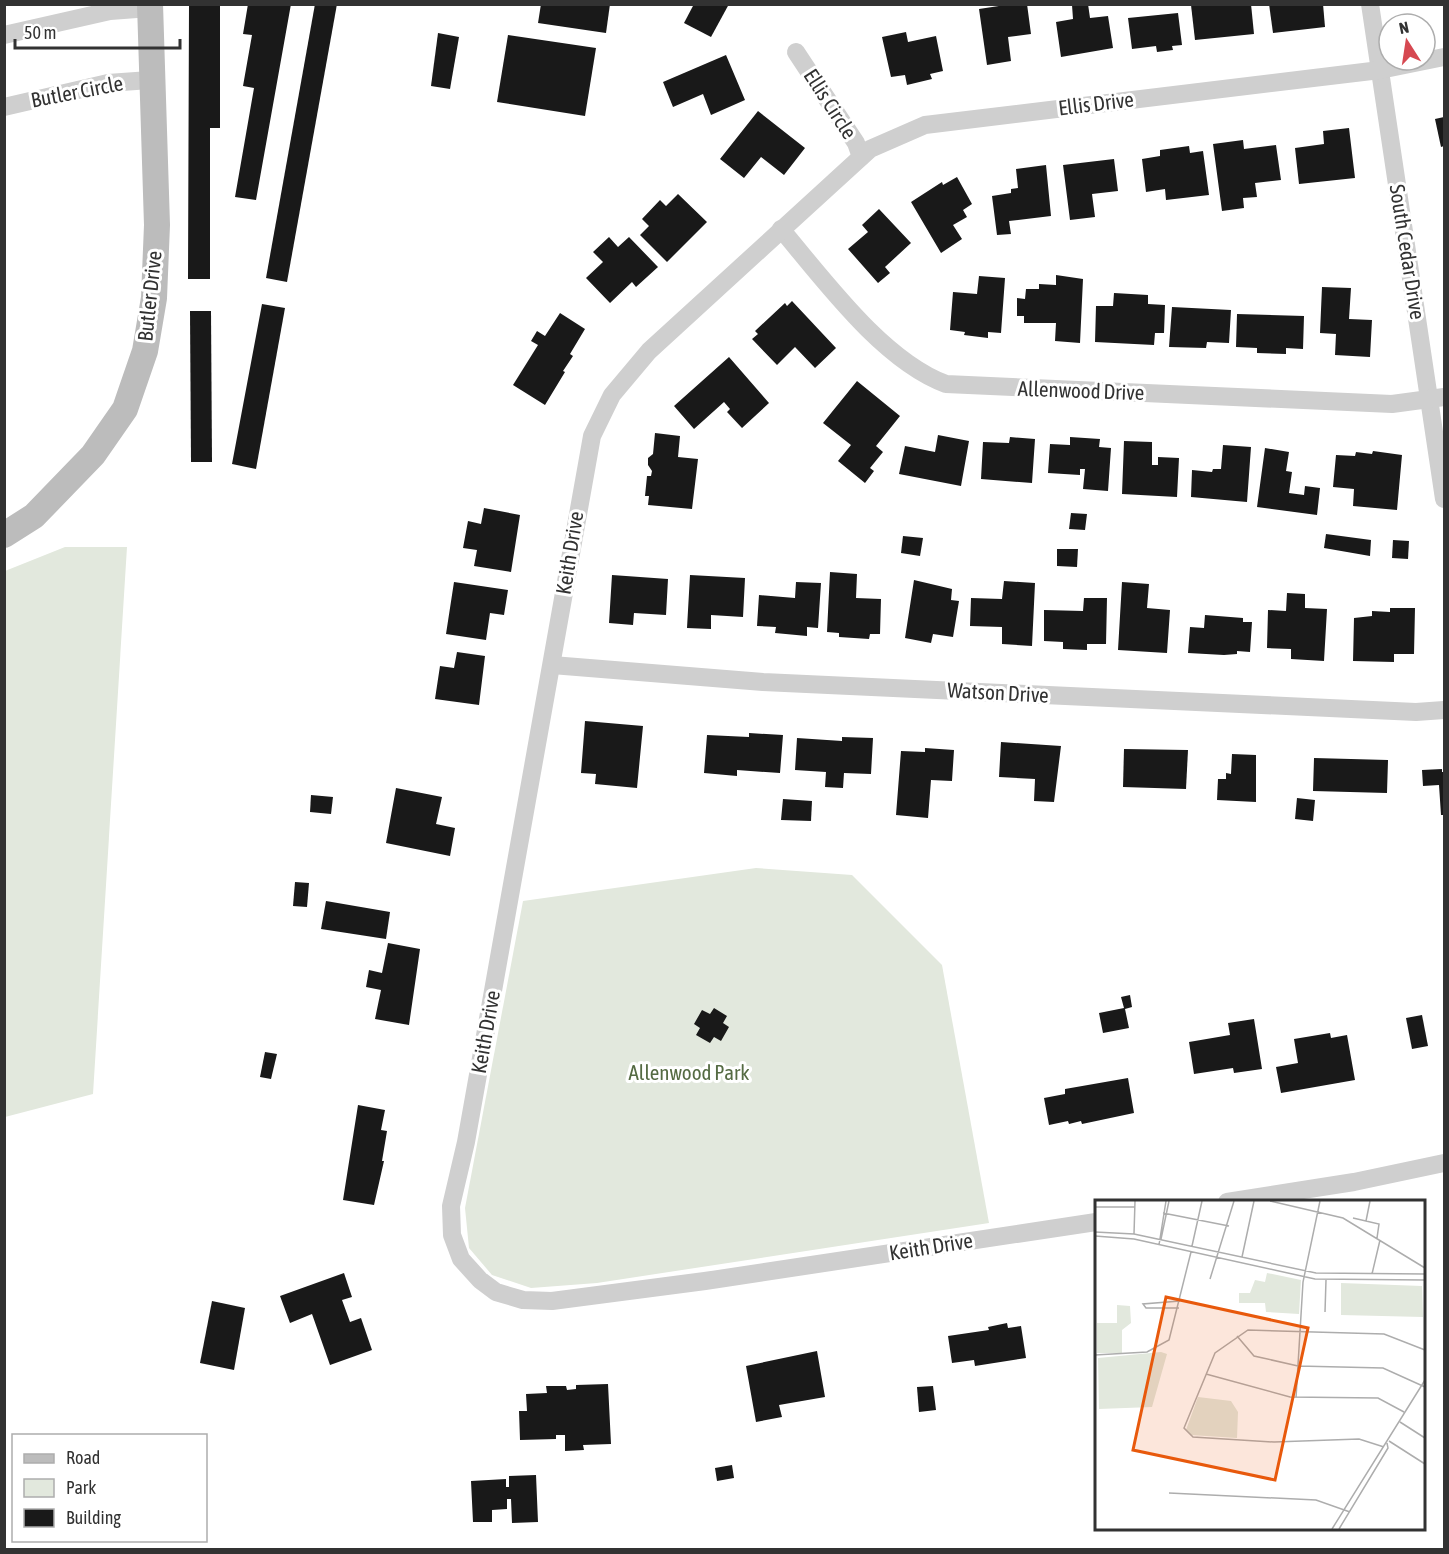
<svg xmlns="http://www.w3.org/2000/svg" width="1449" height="1554" viewBox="0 0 1449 1554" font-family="'Asap Condensed',sans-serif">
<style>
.green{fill:#e2e8dd}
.building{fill:#191919}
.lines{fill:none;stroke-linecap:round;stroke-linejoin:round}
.street{stroke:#cfcfcf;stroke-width:18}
.secondary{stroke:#bcbcbc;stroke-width:26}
.labels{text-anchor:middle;stroke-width:6;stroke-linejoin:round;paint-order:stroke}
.street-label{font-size:21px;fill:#323232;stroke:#fff}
.park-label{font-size:21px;fill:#556b43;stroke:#fff}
.inset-road{fill:none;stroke:#adadad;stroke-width:1.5}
.view{fill:#e8590c;fill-opacity:0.15;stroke:#e8590c;stroke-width:3}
.inset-edge{fill:none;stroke:#323232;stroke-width:3}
</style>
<rect width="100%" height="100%" fill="#fff"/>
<!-- green -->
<g class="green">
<path d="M65 547H127L93 1094 5 1117V571Z"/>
<path d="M756 868 852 875 942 965 989 1223 597 1283 531 1288 492 1275 469 1248 465 1208 523 901Z"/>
</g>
<!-- building -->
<g class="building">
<path d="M189 4H220V128H210V279H188Z"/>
<path d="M248 4H291L256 200 235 197 254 88 243 86 252 35 243 34Z"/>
<path d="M315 4H337L287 282 266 278Z"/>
<path d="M541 4H610L606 33 538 23Z"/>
<path d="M694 4H729L711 37 684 23Z"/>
<path d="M1012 4H1027L1031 34 1008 37 1011 61 987 65 979 9Z"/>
<path d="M1088 4 1090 18 1108 16 1113 48 1061 57 1056 22 1073 19 1072 5Z"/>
<path d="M1197 4H1251L1254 34 1195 40 1191 5Z"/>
<path d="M1269 4H1323L1325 27 1273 33Z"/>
<path d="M1178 13 1182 45 1172 46 1173 50 1157 52 1156 46 1132 49 1128 18Z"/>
<path d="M906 32 908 42 936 36 943 71 930 74 932 79 907 85 905 75 891 77 882 37Z"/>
<path d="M438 33 459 37 450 89 431 86Z"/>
<path d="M508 35 596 48 585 116 497 102Z"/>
<path d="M726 55 745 100 711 115 703 94 673 107 663 82Z"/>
<path d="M758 111 805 148 784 175 761 157 744 178 720 159Z"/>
<path d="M1444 117V146L1441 147 1435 119Z"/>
<path d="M1349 128 1355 178 1299 184 1295 148 1324 144 1323 131Z"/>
<path d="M1243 140 1244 149 1276 145 1281 180 1255 183 1257 197 1243 198 1244 208 1222 211 1213 144Z"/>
<path d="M1189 146 1190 153 1203 151 1209 195 1166 200 1165 189 1146 192 1142 159 1160 156V150Z"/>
<path d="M1114 159 1118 191 1092 194 1095 217 1070 220 1063 165Z"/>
<path d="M1046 165 1051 216 1009 221 1011 234 997 235 992 196 1011 193V189L1018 188 1016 169Z"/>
<path d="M957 177 972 204 963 210 967 217 953 225 962 239 941 253 911 202 942 182 943 185Z"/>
<path d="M678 194 707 222 667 262 640 235 649 226 642 219 660 200 666 206Z"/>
<path d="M879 209 911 243 885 267 890 273 878 283 848 249 868 232 862 225Z"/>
<path d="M609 237 618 247 629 237 658 267 636 287 632 282 610 303 586 278 603 262 593 252Z"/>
<path d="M1056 275 1083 279 1080 343 1055 341 1056 323H1024V316H1017V298L1025 299 1026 289H1039V284L1056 285Z"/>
<path d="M979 276 1005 278 1001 333 988 332V338L964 335 965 332 950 330 953 292 977 294Z"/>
<path d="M1322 287 1351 288 1349 319 1372 320 1370 357 1335 355 1336 334 1320 333Z"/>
<path d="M1114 293 1148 295V304L1165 305 1164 333H1155L1154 345 1095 342 1096 306H1113Z"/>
<path d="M792 301 836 348 815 368 795 347 777 365 752 339 758 334 755 331 785 303 787 306Z"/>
<path d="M262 304 285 308 256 469 232 464Z"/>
<path d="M1172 307 1231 310 1229 343 1207 342 1206 348 1169 347Z"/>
<path d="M190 311H211L212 462H191Z"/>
<path d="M560 313 585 329 570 354 573 356 563 371 565 372 545 405 513 385 538 345 531 341 537 331 545 336Z"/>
<path d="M1237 314 1304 316 1303 349 1286 348V354L1257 353V348L1236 347Z"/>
<path d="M729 357 769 403 742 428 727 412 730 409 724 402 694 429 674 406Z"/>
<path d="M857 381 900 416 876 446 883 452 870 468 874 471 865 483 838 461 851 445 823 423Z"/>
<path d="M655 433 680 436 678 457 698 459 692 509 648 505 649 496H645L647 476H651L652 471 648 465V458L653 454Z"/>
<path d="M938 435 969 441 961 486 899 474 905 446 935 452Z"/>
<path d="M1010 437 1035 439 1032 483 981 479 983 442 1009 443Z"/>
<path d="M1070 437 1100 439 1099 447 1111 448 1108 491 1083 489 1085 469H1080V475L1048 473 1050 444 1070 445Z"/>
<path d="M1124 441 1152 442V465H1158V457L1179 458 1177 497 1122 494Z"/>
<path d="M1223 445 1251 447 1247 502 1191 497 1192 470 1212 472 1213 469H1221Z"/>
<path d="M1265 448 1289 452 1286 471 1292 472 1289 493 1304 495 1305 486 1320 488 1317 515 1257 507Z"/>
<path d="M1373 451 1402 455 1397 510 1353 506 1354 489 1333 487 1336 455 1355 456 1356 452 1372 454Z"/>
<path d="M484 508 520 515 511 572 474 566 477 550 463 548 468 521 481 524Z"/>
<path d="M1071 513 1087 514 1085 530 1069 529Z"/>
<path d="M1326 534 1371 540 1370 556 1324 548Z"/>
<path d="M903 536 923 538 920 556 901 553Z"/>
<path d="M1393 540 1409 541 1408 559 1392 558Z"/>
<path d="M1057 549H1078L1077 567 1057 566Z"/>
<path d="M830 572 857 574 856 598 881 599 880 634H870L869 639 839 637V633L827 632Z"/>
<path d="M612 575 668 579 666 615 634 613 633 625 609 623Z"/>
<path d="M690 575 745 578 743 617 711 615V629L687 628Z"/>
<path d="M914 580 952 589 951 600 959 601 953 637 933 634 931 643 905 638Z"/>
<path d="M1004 581 1035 583 1032 646 1002 644V627L970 626 971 598 1002 599Z"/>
<path d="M454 582 508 590 504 615 490 613 486 640 446 634Z"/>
<path d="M796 582 821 583 818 628 807 627V636L775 633 776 627 757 626 759 595 795 598Z"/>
<path d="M1122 582 1149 584 1147 608 1170 610 1167 653 1118 650Z"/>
<path d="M1287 593 1305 594V608L1327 609 1324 661 1291 659V649L1267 648 1268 610 1286 611Z"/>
<path d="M1084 598H1107L1106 644H1087V650L1063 649V642L1044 641V610L1083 611Z"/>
<path d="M1390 608H1415L1414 654H1394V662L1353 661 1354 618 1372 616V611L1390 612Z"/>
<path d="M1205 615 1243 618V622H1252L1250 652 1237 651V654L1224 655 1188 653 1190 627 1204 628Z"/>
<path d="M457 652 485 656 479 705 435 699 440 666 454 668Z"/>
<path d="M585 721 643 726 637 788 595 784 596 774 581 773Z"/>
<path d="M749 733 783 735 780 773 737 770V776L704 773 707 735 749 737Z"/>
<path d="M842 737 873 738 871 774 844 773 843 788 825 787 826 772 795 770 797 738 842 741Z"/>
<path d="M1001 742 1061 746 1054 802 1034 801 1035 779 999 777Z"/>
<path d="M925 748 954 750 952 781 931 780 928 818 896 815 901 751 925 752Z"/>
<path d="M1124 749 1188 750 1186 789 1123 787Z"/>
<path d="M1232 754 1256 755V802L1217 800 1218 779H1226V773L1231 774Z"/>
<path d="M1314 758 1388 760 1387 793 1313 791Z"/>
<path d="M1442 769V772H1444V815H1441L1439 785 1423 786 1422 770Z"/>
<path d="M396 788 442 797 436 824 455 828 450 856 386 843Z"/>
<path d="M311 795 333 797 331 814 310 812Z"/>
<path d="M1297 798 1315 800 1313 821 1295 819Z"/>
<path d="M783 799 812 801 811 821 781 820Z"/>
<path d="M295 882 309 883 307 907 293 906Z"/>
<path d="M326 901 390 912 386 939 321 929Z"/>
<path d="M388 943 420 949 409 1025 375 1019 381 990 366 987 369 970 382 973Z"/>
<path d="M1130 995 1132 1007 1125 1009 1129 1028 1103 1033 1099 1013 1124 1008 1121 997Z"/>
<path d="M714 1008 727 1016 723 1023 729 1027 721 1041 714 1037 710 1043 696 1035 700 1028 694 1024 702 1010 710 1014Z"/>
<path d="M1422 1015 1428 1046 1412 1049 1406 1018Z"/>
<path d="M1254 1019 1262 1069 1234 1073 1233 1068 1194 1074 1189 1042 1230 1035 1228 1023Z"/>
<path d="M1330 1033 1331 1038 1347 1035 1355 1080 1281 1093 1276 1067 1298 1063 1294 1039Z"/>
<path d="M265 1052 277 1054 271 1079 260 1077Z"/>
<path d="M1128 1078 1134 1113 1082 1124 1081 1121 1069 1124 1068 1121 1049 1125 1044 1098 1065 1094V1089Z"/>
<path d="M358 1105 385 1110 381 1130 387 1131 382 1161H384L374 1205 343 1200Z"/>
<path d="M344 1273 352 1297 342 1300 350 1322 361 1318 372 1350 330 1365 312 1314 290 1323 280 1296Z"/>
<path d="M212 1301 245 1308 234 1370 200 1363Z"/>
<path d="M1007 1323 1008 1328 1021 1326 1026 1358 975 1366 974 1360 952 1363 948 1336 989 1330 988 1327Z"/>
<path d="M817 1351 825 1397 779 1405 782 1417 756 1422 746 1366Z"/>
<path d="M608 1384 611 1444 583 1445 584 1450 565 1451V1435H556V1439L520 1440 519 1411H527L526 1394 547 1393 546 1386H566L567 1390 576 1389V1385Z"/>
<path d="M933 1386 936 1410 919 1412 917 1387Z"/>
<path d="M732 1465 734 1478 717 1481 715 1468Z"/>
<path d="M536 1475 538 1522 512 1523 511 1499H507V1509L492 1510V1522H473L471 1481 506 1479V1487H509V1476Z"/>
</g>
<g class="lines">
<!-- street -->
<g class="street">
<path d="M1370 4 1444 499"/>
<path d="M4 35 110 11 150 8"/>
<path d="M796 52 856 143 861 157"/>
<path d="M4 107 108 83 150 80"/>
<path d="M781 229C824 280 883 361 946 384L1392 404 1444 397"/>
<path d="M552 665 763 682 1416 712 1444 710"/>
<path d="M1227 1202 1354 1182 1444 1163"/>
<path d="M1096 1222 705 1281 552 1301 523 1300 496 1292 480 1280 461 1259 452 1235 451 1206 466 1142 592 436 612 395 649 351 870 149 925 125 1380 70 1444 57"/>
</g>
<!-- secondary -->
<path class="secondary" d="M4 535 34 516 93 455 125 409 145 351 154 298 157 225 150 4"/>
</g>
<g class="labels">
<!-- street labels -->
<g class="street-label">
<text transform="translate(77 92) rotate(-11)" y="7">Butler Circle</text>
<text transform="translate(830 104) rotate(57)" y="7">Ellis Circle</text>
<text transform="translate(1096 104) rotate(-7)" y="7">Ellis Drive</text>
<text transform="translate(1407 252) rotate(81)" y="7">South Cedar Drive</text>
<text transform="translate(150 296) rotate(-84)" y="7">Butler Drive</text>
<text transform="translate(1081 391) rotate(2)" y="7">Allenwood Drive</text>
<text transform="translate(570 553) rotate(-81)" y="7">Keith Drive</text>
<text transform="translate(998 693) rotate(3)" y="7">Watson Drive</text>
<text transform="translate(486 1032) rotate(-80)" y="7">Keith Drive</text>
<text transform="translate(931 1247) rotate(-9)" y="7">Keith Drive</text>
</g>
<!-- park labels -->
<g class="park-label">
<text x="689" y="1080">Allenwood Park</text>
</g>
</g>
<!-- overview -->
<g transform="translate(1095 1200)">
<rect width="330" height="330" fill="#fff"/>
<path d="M172 73 206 80 204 114 171 112 170 103H144V93H155L160 80 170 82ZM246 83 327 86 328 117 246 115ZM22 105 35 106 36 123 27 130V153H2V123H22ZM66 152 72 154 57 207 4 209 3 158ZM103 197 136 201 143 212 142 238 96 235 91 230Z" fill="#e2e8dd"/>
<path class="inset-road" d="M175 1 248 18 330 68M0 7H40M68 13 134 26M258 18 284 24 282 38M271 21 275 1M0 32 39 34 221 73 330 74M39 34 40 1M0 36 39 39 220 79 330 80M66 39 74 1M64 45 71 1M97 46 107 1M147 57 159 1M277 74 285 40M115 79 139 1M84 108H51L48 104 85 101M230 112 231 80M142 136 159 156 203 166 288 168 330 187M0 155 52 152 74 140 96 52M111 174 195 197 283 198 309 212M201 198 208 82 225 1M305 222 330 238M294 241 330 264M289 247 264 239 179 242 98 237 89 228 120 153 153 130 289 134 330 150M74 293 221 300 255 312M237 329 330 180M244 329 293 248 292 243"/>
<path class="view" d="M71 97 213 128 180 280 38 250Z"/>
<rect width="330" height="330" class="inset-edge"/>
</g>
<!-- border -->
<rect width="1449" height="1554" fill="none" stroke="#323232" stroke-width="12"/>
<!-- legend -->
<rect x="12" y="1434" width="195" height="108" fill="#ffffff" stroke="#adadad" stroke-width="1.5"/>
<rect x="24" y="1454" width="30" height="9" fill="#bcbcbc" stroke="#adadad" stroke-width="1.5"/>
<text x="66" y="1464" font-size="18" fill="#323232">Road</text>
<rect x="24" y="1479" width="30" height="18" fill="#e2e8dd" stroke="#adadad" stroke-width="1.5"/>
<text x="66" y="1494" font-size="18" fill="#323232">Park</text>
<rect x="24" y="1509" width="30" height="18" fill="#191919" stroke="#adadad" stroke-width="1.5"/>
<text x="66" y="1524" font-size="18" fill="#323232">Building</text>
<!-- north arrow -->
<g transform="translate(1407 42) rotate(348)"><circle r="28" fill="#ffffff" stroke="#adadad" stroke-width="1.5"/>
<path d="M0-4.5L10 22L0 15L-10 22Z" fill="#d64851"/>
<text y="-9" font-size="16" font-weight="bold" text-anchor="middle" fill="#323232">N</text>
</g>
<!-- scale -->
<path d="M15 39v9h165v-9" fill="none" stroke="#323232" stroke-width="3"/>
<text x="24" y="39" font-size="18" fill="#323232" stroke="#ffffff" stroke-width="4.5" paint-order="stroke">50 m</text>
</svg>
